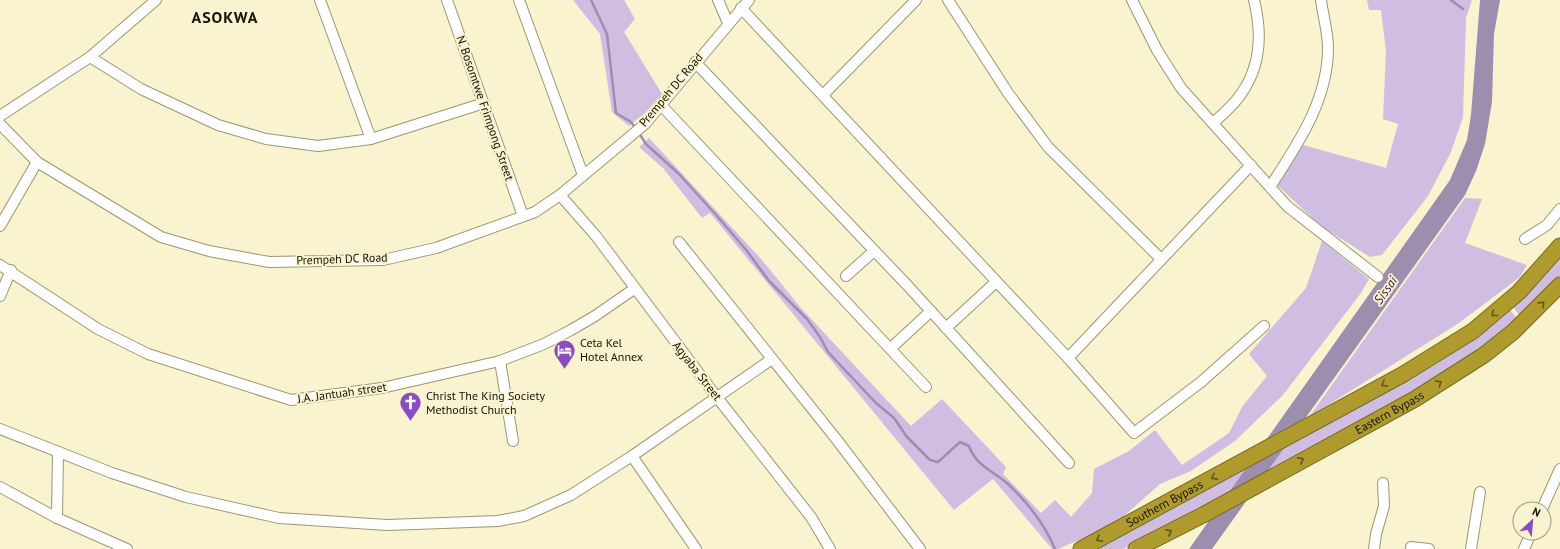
<svg xmlns="http://www.w3.org/2000/svg" width="1560" height="549" viewBox="0 0 1560 549" font-family="'PT Sans',sans-serif">
<style>
.green{fill:#cfbee2}
.water{fill:#9d8daf}
.lines{fill:none;stroke-linecap:round;stroke-linejoin:round}
.stream{stroke:#9d8daf;stroke-width:2.5}
.minor-casing{stroke:#9c9675;stroke-width:12}
.highway-casing{stroke:#796b20;stroke-width:17}
.minor{stroke:#fff;stroke-width:10}
.highway{stroke:#af9a2d;stroke-width:15}
.oneway{stroke:#62561a}
.labels{text-anchor:middle;stroke-width:4;stroke-linejoin:round;paint-order:stroke}
.street-label{font-size:12px;fill:#161307;stroke:#faf3cf}
.poi-label{font-size:12px;fill:#161307;stroke:#faf3cf;text-anchor:start}
.water-label{font-size:13px;font-style:italic;fill:#361e4b;stroke:#faf3cf}
.district-label{font-size:16px;font-weight:bold;letter-spacing:1px;fill:#161307;stroke:#faf3cf}
</style>
<rect width="100%" height="100%" fill="#faf3cf"/>
<!-- green -->
<g class="green">
<path d="M573 0H624L635 19 624 32 662 94 645 113 629 126 612 112 600 34Z"/>
<path d="M1367 0H1472L1466 18 1463 117 1451 152 1428 196 1382 255 1370 257 1322 227 1276 184 1303 145 1386 168 1398 124 1383 119 1386 51 1381 10H1369Z"/>
<path d="M649 138 762 260 801 308 911 426 942 399 1006 467 1003 474 1041 513 1055 500 1071 517 1092 493 1094 469 1129 451 1155 430 1182 465 1229 433 1242 407 1267 376 1249 354 1306 288 1322 241 1369 279 1361 293 1283 395 1235 441 1191 471 1160 484 1114 525 1058 549H1052L993 479 954 510 710 213 702 218 663 168 639 147Z"/>
<path d="M1465 198 1482 199 1465 243 1527 265 1520 277 1459 323 1309 417Z"/>
<path d="M1560 249V278L1520 316 1509 302Z"/>
<path d="M1506 304 1517 319 1506 330 1427 385 1270 472 1262 457Z"/>
<path d="M1257 460 1265 475 1206 508 1123 549H1087Z"/>
</g>
<!-- water -->
<path class="water" d="M1480 0H1500L1494 34 1492 102 1485 144 1476 171 1465 195 1212 549H1189L1450 180 1467 140 1471 115Z"/>
<g class="lines">
<!-- stream -->
<g class="stream">
<path d="M591 0 607 34 616 113 631 122 636 129"/>
<path d="M1451 0 1463 9"/>
<path d="M639 133 646 144 679 174 717 216 747 251 769 281 807 319 820 337 828 352 876 403 894 418 907 437 930 460 938 462 960 442 969 446C976 466 993 471 1008 484 1026 501 1045 525 1055 549"/>
</g>
<defs>
<g id="minor">
<path d="M320 0 371 139"/>
<path d="M447 0 523 216"/>
<path d="M519 0 583 175"/>
<path d="M718 0 728 23"/>
<path d="M948 0 1008 93 1048 147 1161 259"/>
<path d="M1132 0 1157 50 1181 88 1287 206 1378 277"/>
<path d="M741 8 1068 358 1134 433 1201 382 1264 326"/>
<path d="M90 57 141 89 218 125 266 139 318 146 371 139 484 103"/>
<path d="M695 62 908 286 1069 463"/>
<path d="M824 94 916 0"/>
<path d="M661 105 926 387"/>
<path d="M0 116 90 57 156 0"/>
<path d="M1213 123C1223 114 1234 105 1241 94 1261 66 1262 32 1254 0"/>
<path d="M0 124 37 162 161 237 209 251 269 262 383 260 436 248 535 212 560 195 645 124 749 0"/>
<path d="M1270 187C1297 145 1328 101 1328 48 1328 32 1323 16 1321 0"/>
<path d="M560 195 596 236 716 396 811 517 830 549"/>
<path d="M0 226 37 162"/>
<path d="M1525 239 1547 225 1560 209"/>
<path d="M679 242 837 440 920 549"/>
<path d="M0 265 98 329 148 354 291 400 382 388 500 361 544 344 571 330 595 316 634 289"/>
<path d="M846 276 874 251"/>
<path d="M0 296 11 270"/>
<path d="M946 328 996 282"/>
<path d="M891 348 931 311"/>
<path d="M1068 358 1251 165"/>
<path d="M500 361 513 441"/>
<path d="M0 429 112 473 186 497 279 518 387 525 498 521 524 516 571 495 632 456 772 359"/>
<path d="M58 452 57 518 127 549"/>
<path d="M632 456 696 549"/>
<path d="M0 487 57 518"/>
<path d="M1542 509 1560 469"/>
<path d="M1411 547 1429 549"/>
<path d="M1374 549 1376 534 1384 506 1383 483"/>
<path d="M1471 549 1480 492"/>
<path d="M1524 549 1531 533"/>
</g>
<g id="highway">
<path id="s1" d="M1081 549 1402 375 1473 331 1519 292 1560 246"/>
<path id="s2" d="M1136 549 1203 515 1415 399 1484 355 1513 332 1560 285"/>
</g>
</defs>
<!-- minor casing -->
<use href="#minor" class="minor-casing"/>
<!-- highway casing -->
<use href="#highway" class="highway-casing"/>
<!-- minor -->
<use href="#minor" class="minor"/>
<!-- highway -->
<use href="#highway" class="highway"/>
</g>
<!-- one-way arrows -->
<defs><path id="oneway-chevron" d="M-2-3.5L2.5 0L-2 3.5" fill="none" stroke-width="1.6" stroke-linecap="round" stroke-linejoin="round"/></defs>
<g class="oneway">
<use href="#oneway-chevron" transform="translate(1542 304) rotate(-47)"/>
<use href="#oneway-chevron" transform="translate(1494 314) rotate(141)"/>
<use href="#oneway-chevron" transform="translate(1439 383) rotate(-32)"/>
<use href="#oneway-chevron" transform="translate(1384 384) rotate(152)"/>
<use href="#oneway-chevron" transform="translate(1301 460) rotate(-28)"/>
<use href="#oneway-chevron" transform="translate(1214 477) rotate(152)"/>
<use href="#oneway-chevron" transform="translate(1169 532) rotate(-27)"/>
<use href="#oneway-chevron" transform="translate(1099 539) rotate(152)"/>
</g>
<!-- icons -->
<defs>
<symbol id="hotel-pin" viewBox="-11 -11 22 30"><path d="M0 17L-7.5 6A9.5 9.5 0 1 1 7.5 6Z" fill="#8c4cc1" stroke="#faf3cf"/><path d="M-6-4.5h1.5V1H6V5H4.5V3h-9V5H-6ZM-4 0a1.8 1.8 0 1 1 3.6 0ZM.5 0V-2.5h3Q6-2.5 6 0Z" fill="#fff"/></symbol>
<symbol id="church-pin" viewBox="-11 -11 22 30"><path d="M0 17L-7.5 6A9.5 9.5 0 1 1 7.5 6Z" fill="#8c4cc1" stroke="#faf3cf"/><path d="M-1.2-6h2.4v3.5h3.3v2.4h-3.3V6h-2.4V-.1h-3.3v-2.4h3.3Z" fill="#fff"/></symbol>
</defs>
<g fill-rule="evenodd">
<use href="#hotel-pin" x="552" y="338" width="25" height="34"/>
<use href="#church-pin" x="398" y="390" width="25" height="34"/>
</g>
<g class="labels">
<!-- street labels -->
<g class="street-label">
<text transform="translate(671 90) rotate(-50)" y="4">Prempeh DC Road</text>
<text transform="translate(485 108) rotate(71)" y="4">N. Bosomtwe Frimpong Street</text>
<text transform="translate(342 259) rotate(-2)" y="4">Prempeh DC Road</text>
<text transform="translate(697 371) rotate(52)" y="4">Agyaba Street</text>
<text transform="translate(342 393) rotate(-8)" y="4">J.A. Jantuah street</text>
<text dy="4" stroke="none"><textPath href="#s2" startOffset="288">Eastern Bypass</textPath></text>
<text dy="4" stroke="none"><textPath href="#s1" startOffset="95">Southern Bypass</textPath></text>
</g>
<!-- poi labels -->
<g class="poi-label">
<text x="580" y="347">Ceta Kel<tspan x="580" dy="14">Hotel Annex</tspan></text>
<text x="426" y="400">Christ The King Society<tspan x="426" dy="14">Methodist Church</tspan></text>
</g>
<!-- water labels -->
<g class="water-label">
<text transform="translate(1385 290) rotate(-55)" y="5">Sissai</text>
</g>
<!-- district labels -->
<g class="district-label">
<text x="225" y="23">ASOKWA</text>
</g>
</g>
<!-- north arrow -->
<g transform="translate(1532 521) rotate(26)"><circle r="19" fill="#faf3cf" stroke="#9f997f"/>
<path d="M0-3L7 15L0 10L-7 15Z" fill="#8c4cc1"/>
<text y="-6" font-size="11" font-weight="bold" text-anchor="middle" fill="#161307">N</text>
</g>
</svg>
